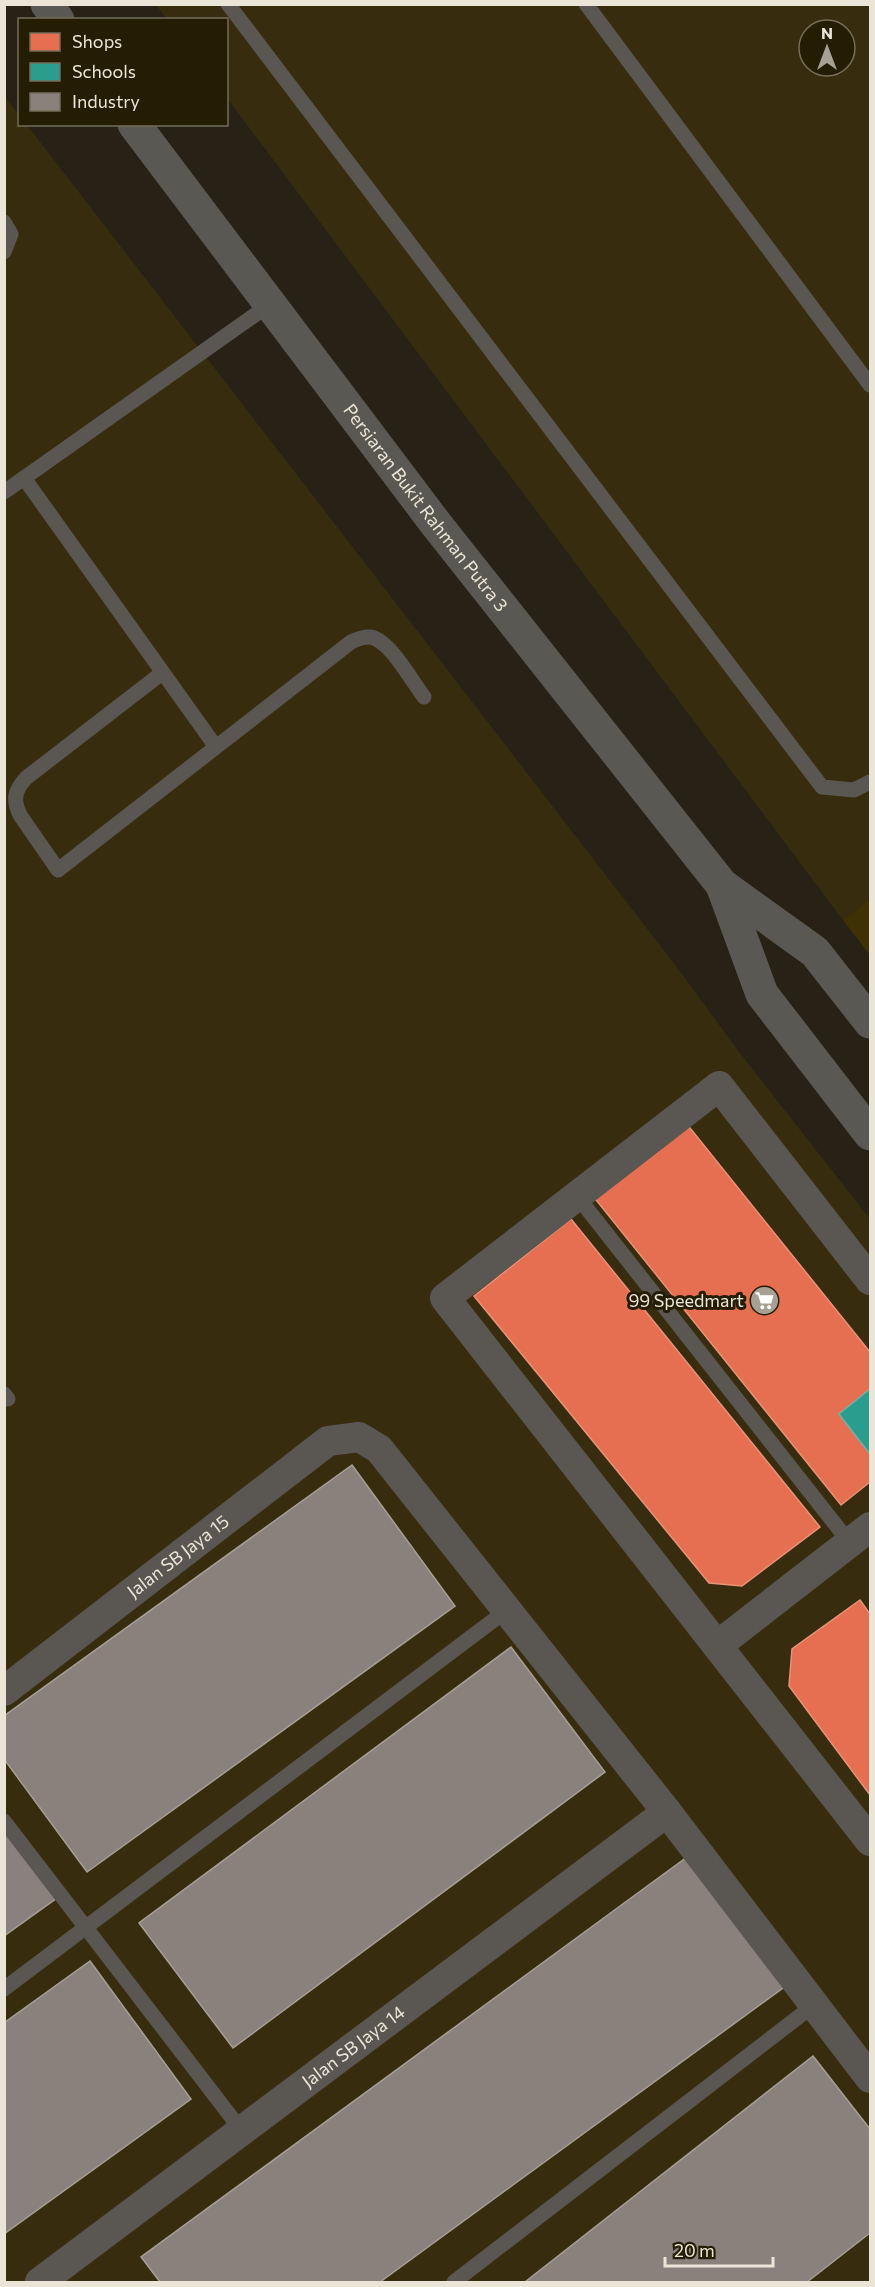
<svg xmlns="http://www.w3.org/2000/svg" width="875" height="2287" viewBox="0 0 875 2287" font-family="Commissioner,sans-serif">
<style>
.built{fill:#372d0e;fill-rule:evenodd}
.green{fill:#3e3104}
.shops{fill:#e76f51;stroke:#e89279;stroke-width:1.5}
.schools{fill:#2a9d8f;stroke:#64b3a4;stroke-width:1.5}
.industry{fill:#8a817c;stroke:#a79f97;stroke-width:1.5}
.lines{fill:none;stroke-linecap:round;stroke-linejoin:round}
.service{stroke:#5a5651;stroke-width:15}
.minor{stroke:#5a5651;stroke-width:30}
.secondary{stroke:#5a5852;stroke-width:33}
.labels{text-anchor:middle;stroke-width:6;stroke-linejoin:round;paint-order:stroke}
.street-label{font-size:18px;fill:#eae5d6;stroke:#251c04}
.poi-label{font-size:18px;fill:#eae5d6;stroke:#251c04;text-anchor:end}
</style>
<rect width="100%" height="100%" fill="#272215"/>
<!-- built -->
<g class="built">
<path d="M156 5H870V899L843 920 227 98 226 20 167 19ZM809 30H845V66H809Z"/>
<path d="M4 96 19 115 20 124 27 125 682 974 739 1052 870 1219V2282H5Z"/>
</g>
<!-- green -->
<path class="green" d="M870 899V955L843 920Z"/>
<!-- shops -->
<g class="shops">
<path d="M686 1123 870 1352V1389L839 1414 870 1454V1482L841 1505 593 1196Z"/>
<path d="M571 1219 820 1527 742 1586 709 1583 474 1296Z"/>
<path d="M860 1600 870 1614V1795L789 1686 792 1649Z"/>
</g>
<!-- schools -->
<path class="schools" d="M870 1389V1454L839 1414Z"/>
<!-- industry -->
<g class="industry">
<path d="M352 1465 455 1606 87 1872 4 1759V1716Z"/>
<path d="M511 1647 605 1772 233 2048 139 1923Z"/>
<path d="M4 1828 57 1898 4 1936Z"/>
<path d="M687 1857 783 1988 380 2282H160L141 2257Z"/>
<path d="M90 1961 191 2099 4 2234V2023Z"/>
<path d="M813 2056 870 2129V2233L807 2282H525Z"/>
</g>
<g class="lines">
<!-- service -->
<g class="service">
<path d="M228 4 822 787 854 790 870 782"/>
<path d="M586 4 870 385"/>
<path d="M4 222 11 234 4 252"/>
<path d="M24 478 216 747"/>
<path d="M4 492 269 305"/>
<path d="M162 673 26 778C14 791 13 800 20 815L58 870 351 642C357 639 363 637 370 637 389 639 412 681 424 697"/>
<path d="M577 1196 850 1543"/>
<path d="M4 1394 8 1399"/>
<path d="M4 1821 242 2131"/>
<path d="M4 1989 507 1610"/>
<path d="M454 2282 814 2005"/>
</g>
<!-- minor -->
<g class="minor">
<path d="M870 1280 719 1086 445 1298 870 1841"/>
<path d="M718 1645 870 1527"/>
<path id="s1" d="M4 1691 328 1441 359 1437 379 1449 667 1812 870 2078"/>
<path id="s2" d="M40 2282 667 1812"/>
</g>
<!-- secondary -->
<g class="secondary">
<path d="M47 4 58 20"/>
<path id="s3" d="M134 124 436 524 722 885 815 952 870 1022"/>
<path d="M722 885 762 994 870 1134"/>
</g>
</g>
<!-- icons -->
<defs>
<symbol id="supermarket-disc" viewBox="-11 -11 22 22"><circle r="9.5" fill="#a6a192" stroke="#251c04"/><path d="M-6-5.5h2.5l.6 2H6L4.5 2H-2.5L-4.4-4H-6ZM-1.5 3.2a1.3 1.3 0 1 0 .1 0ZM3 3.2a1.3 1.3 0 1 0 .1 0Z" fill="#fff"/></symbol>
</defs>
<g fill-rule="evenodd">
<use href="#supermarket-disc" x="748" y="1284" width="33" height="33"/>
</g>
<g class="labels">
<!-- street labels -->
<g class="street-label">
<text dy="6" stroke="none"><textPath href="#s3" startOffset="482">Persiaran Bukit Rahman Putra 3</textPath></text>
<text dy="6" stroke="none"><textPath href="#s1" startOffset="220">Jalan SB Jaya 15</textPath></text>
<text dy="6" stroke="none"><textPath href="#s2" startOffset="392">Jalan SB Jaya 14</textPath></text>
</g>
<!-- poi labels -->
<g class="poi-label">
<text x="744" y="1307">99 Speedmart</text>
</g>
</g>
<!-- border -->
<rect width="875" height="2287" fill="none" stroke="#eae5d6" stroke-width="12"/>
<!-- legend -->
<rect x="18" y="18" width="210" height="108" fill="#251c04" stroke="#746c58" stroke-width="1.5"/>
<rect x="30" y="33" width="30" height="18" fill="#e76f51" stroke="#746c58" stroke-width="1.5"/>
<text x="72" y="48" font-size="18" fill="#eae5d6">Shops</text>
<rect x="30" y="63" width="30" height="18" fill="#2a9d8f" stroke="#746c58" stroke-width="1.5"/>
<text x="72" y="78" font-size="18" fill="#eae5d6">Schools</text>
<rect x="30" y="93" width="30" height="18" fill="#8a817c" stroke="#746c58" stroke-width="1.5"/>
<text x="72" y="108" font-size="18" fill="#eae5d6">Industry</text>
<!-- north arrow -->
<g transform="translate(827 48)"><circle r="28" fill="#251c04" stroke="#746c58" stroke-width="1.5"/>
<path d="M0-4.5L10 22L0 15L-10 22Z" fill="#a6a192"/>
<text y="-9" font-size="16" font-weight="bold" text-anchor="middle" fill="#eae5d6">N</text>
</g>
<!-- scale -->
<path d="M665 2257v9h108v-9" fill="none" stroke="#eae5d6" stroke-width="3"/>
<text x="674" y="2257" font-size="18" fill="#eae5d6" stroke="#251c04" stroke-width="4.5" paint-order="stroke">20 m</text>
</svg>
